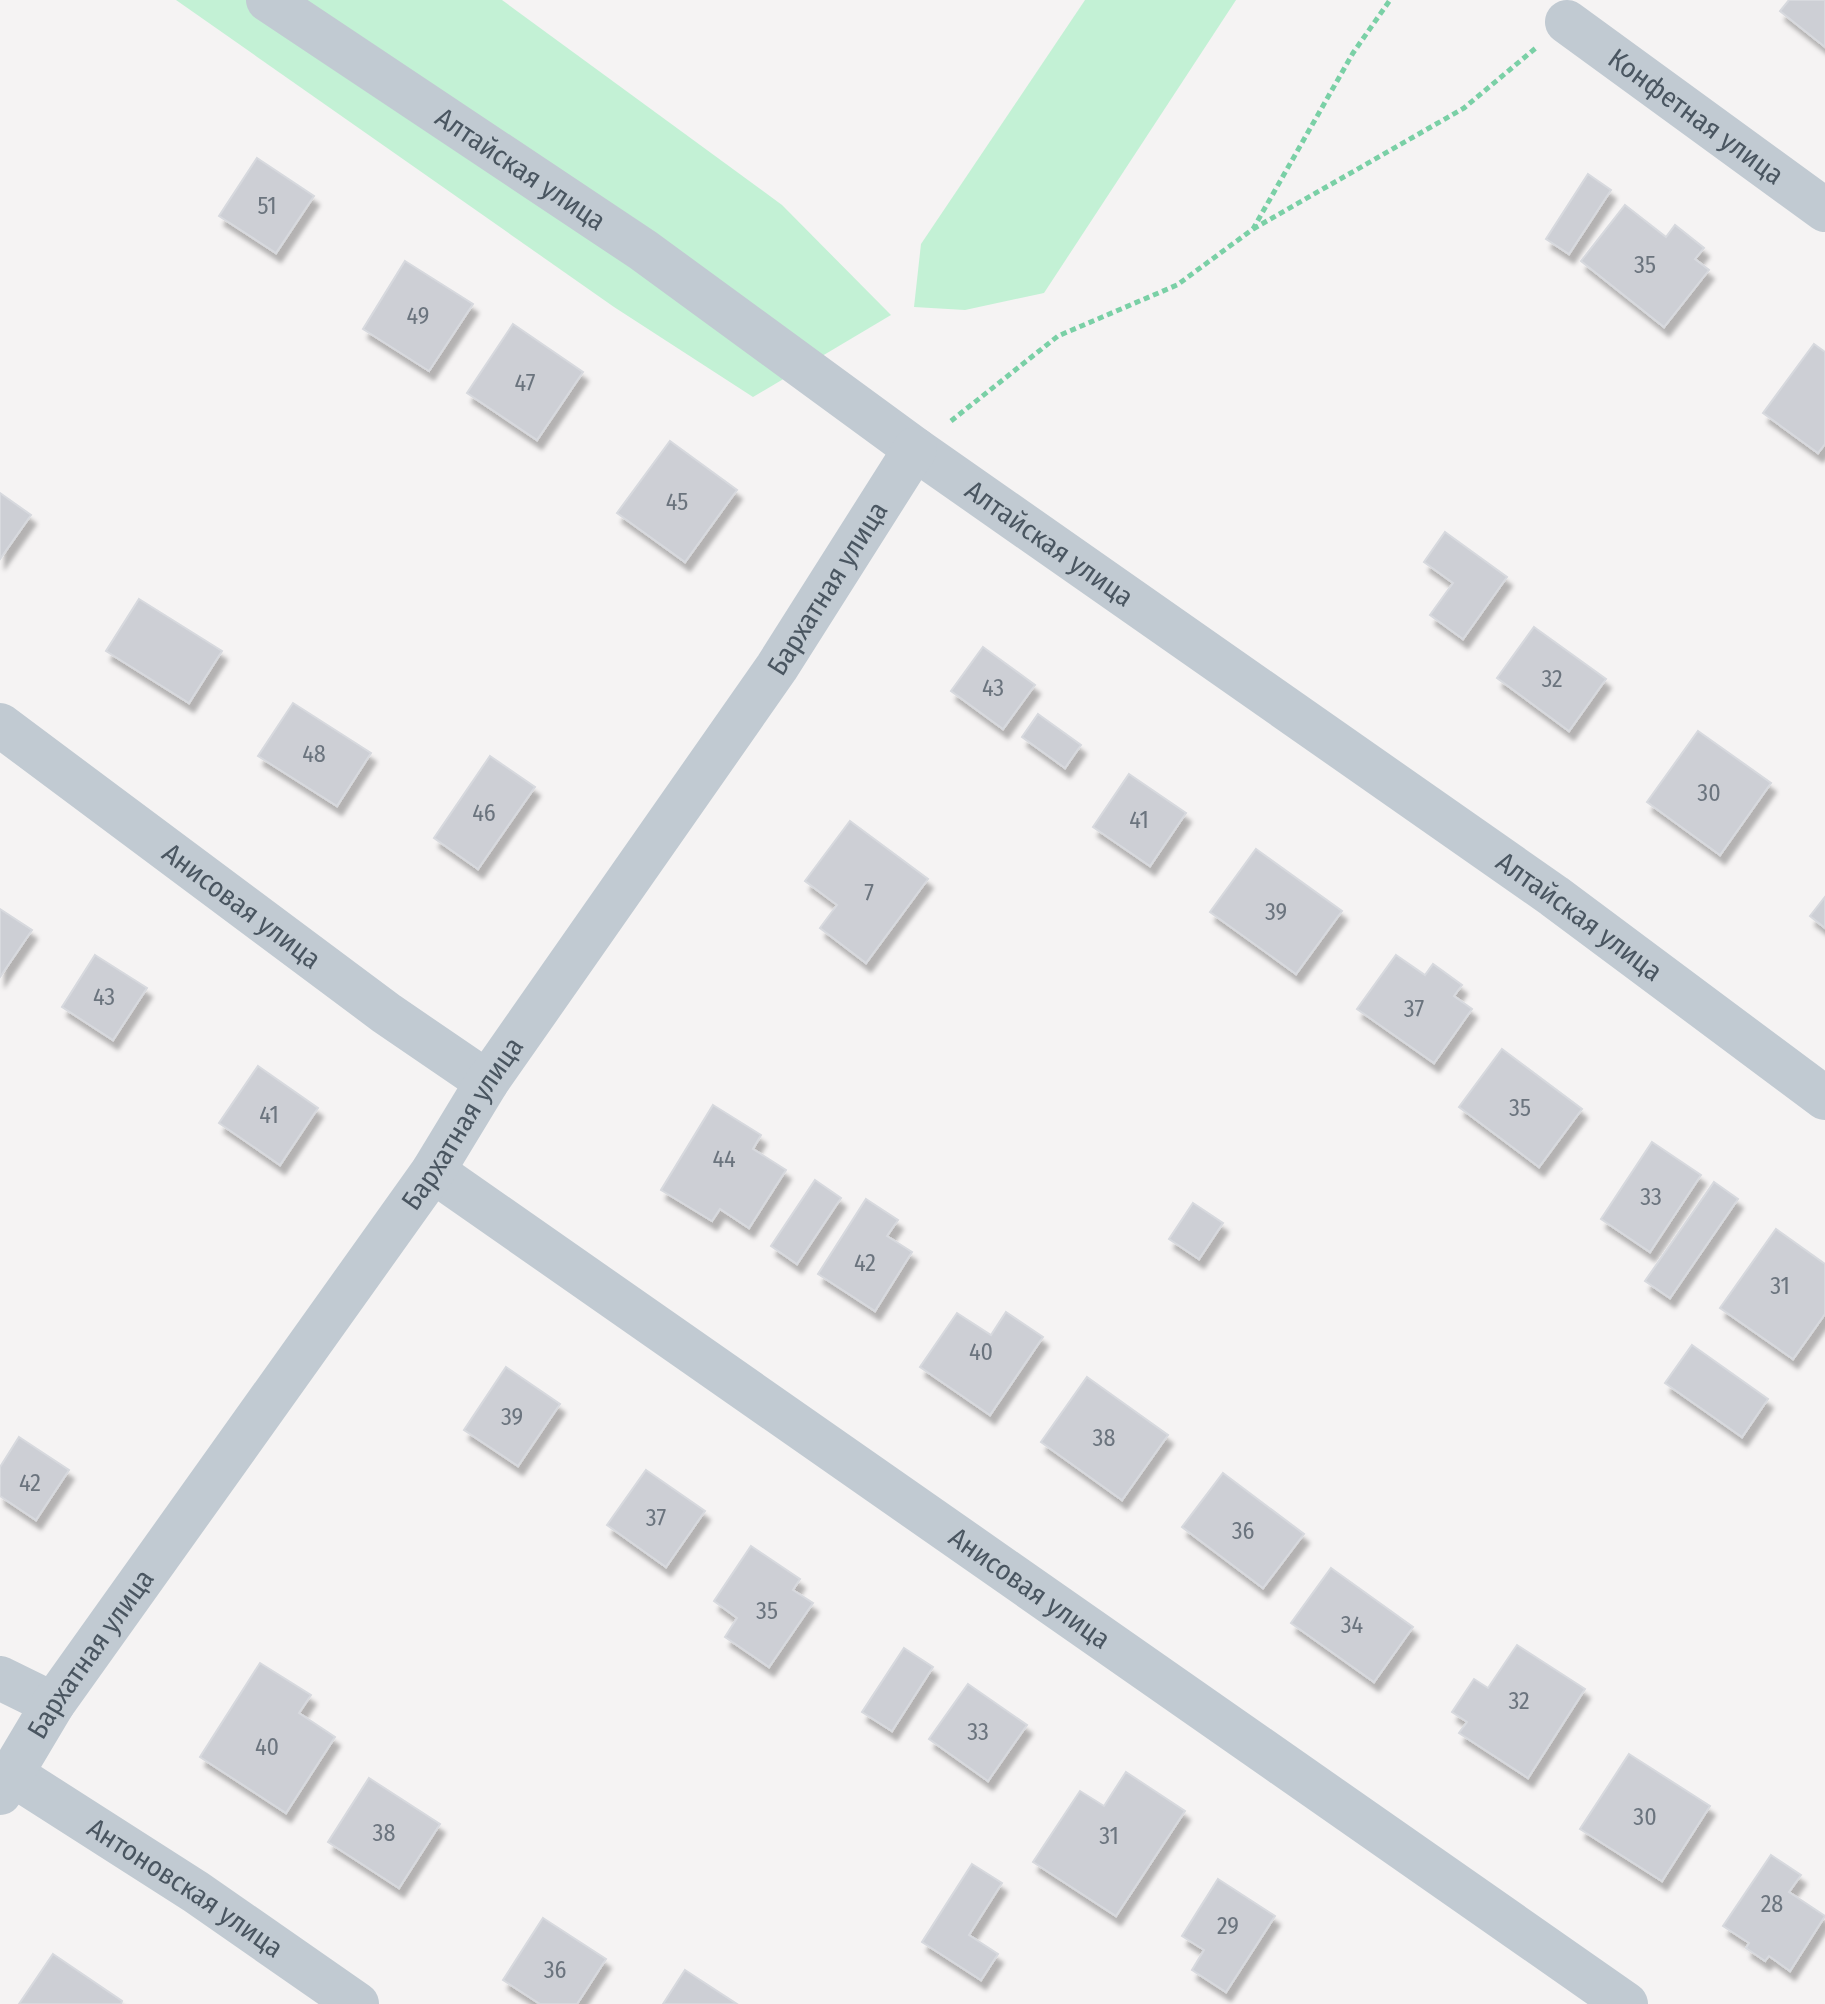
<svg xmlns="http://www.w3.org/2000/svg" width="1825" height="2004" viewBox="0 0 1825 2004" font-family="'Fira Sans Condensed',sans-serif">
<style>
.green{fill:#c3f1d5}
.building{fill:#cdcfd5;stroke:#d7d9de;stroke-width:2;filter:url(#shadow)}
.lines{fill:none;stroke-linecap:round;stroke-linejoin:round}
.path{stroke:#7ad0a6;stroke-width:5;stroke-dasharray:6 4;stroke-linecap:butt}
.minor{stroke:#c1cad2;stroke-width:44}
.labels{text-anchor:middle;stroke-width:8;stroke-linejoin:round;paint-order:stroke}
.number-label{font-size:24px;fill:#6b747e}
.street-label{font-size:28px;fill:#4a5661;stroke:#fff}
</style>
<defs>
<filter id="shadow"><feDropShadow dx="5" dy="9" stdDeviation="2" flood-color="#0004"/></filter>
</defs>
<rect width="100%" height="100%" fill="#f5f3f3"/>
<!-- green -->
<g class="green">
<path d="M176 0H502L782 205 891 315 753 397 614 307Z"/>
<path d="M1085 0H1236L1044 293 965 310 914 307 921 244Z"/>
</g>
<!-- building -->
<g class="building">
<path d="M1789 0H1825V47L1780 11Z"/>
<path d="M257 158 314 196 276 253 219 216Z"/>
<path d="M1588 174 1611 190 1569 254 1546 239Z"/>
<path d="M1625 205 1666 237 1675 225 1704 248 1695 259 1709 270 1664 327 1581 261Z"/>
<path d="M405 261 473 304 429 371 363 329Z"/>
<path d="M513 324 583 372 537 440 467 393Z"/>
<path d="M1814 344 1825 352V444L1818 453 1763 413Z"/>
<path d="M670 441 737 490 685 562 617 513Z"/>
<path d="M0 493 31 515 0 559Z"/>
<path d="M1445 532 1507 577 1463 639 1430 615 1453 583 1424 562Z"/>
<path d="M139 599 222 651 189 703 106 651Z"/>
<path d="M1534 627 1606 679 1569 731 1497 678Z"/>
<path d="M983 647 1035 685 1003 729 951 691Z"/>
<path d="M293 703 371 753 337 806 258 756Z"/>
<path d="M1038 714 1081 745 1065 768 1022 737Z"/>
<path d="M1698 731 1771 783 1720 855 1647 802Z"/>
<path d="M490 756 535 787 478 869 434 838Z"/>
<path d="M1129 774 1186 813 1150 866 1093 827Z"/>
<path d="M850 821 928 879 866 963 820 928 837 905 805 881Z"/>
<path d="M1256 849 1342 911 1296 974 1210 912Z"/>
<path d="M1825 897V928L1810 916Z"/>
<path d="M0 909 32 930 0 977Z"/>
<path d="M95 955 147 988 113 1040 62 1007Z"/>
<path d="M1396 955 1425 975 1433 964 1462 985 1454 996 1472 1009 1434 1063 1357 1009Z"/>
<path d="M1502 1049 1582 1109 1539 1167 1459 1107Z"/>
<path d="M258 1066 318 1108 280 1165 219 1123Z"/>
<path d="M713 1105 761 1135 753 1149 786 1170 749 1228 720 1209 712 1221 661 1190Z"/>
<path d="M1652 1142 1701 1175 1650 1252 1601 1219Z"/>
<path d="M815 1180 841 1198 797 1264 771 1246Z"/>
<path d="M1714 1182 1738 1199 1670 1298 1645 1281Z"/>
<path d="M866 1199 898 1220 887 1236 912 1252 875 1311 818 1274Z"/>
<path d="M1193 1203 1223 1223 1199 1259 1169 1239Z"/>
<path d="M1776 1229 1825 1264V1314L1793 1359 1720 1308Z"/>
<path d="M1006 1312 1043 1337 990 1415 920 1367 957 1313 991 1335Z"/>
<path d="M1692 1345 1768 1399 1742 1437 1665 1383Z"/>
<path d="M506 1367 560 1404 518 1466 464 1430Z"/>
<path d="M1087 1377 1168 1435 1122 1500 1041 1442Z"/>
<path d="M19 1437 69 1470 36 1520 0 1496V1467Z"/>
<path d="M646 1470 705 1511 666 1567 607 1525Z"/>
<path d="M1223 1473 1304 1534 1263 1588 1182 1527Z"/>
<path d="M751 1546 800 1579 793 1590 813 1603 769 1667 725 1637 737 1618 714 1601Z"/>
<path d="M1331 1568 1413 1627 1374 1682 1291 1623Z"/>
<path d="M1517 1645 1585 1689 1528 1778 1459 1733 1467 1722 1452 1712 1474 1679 1488 1688Z"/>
<path d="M904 1648 933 1667 892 1731 862 1712Z"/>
<path d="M260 1663 311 1695 299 1713 335 1737 286 1813 200 1757Z"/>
<path d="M968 1684 1027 1725 988 1781 929 1739Z"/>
<path d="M1629 1754 1710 1806 1662 1881 1580 1829Z"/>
<path d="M1126 1772 1185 1811 1116 1916 1033 1862 1080 1791 1104 1806Z"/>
<path d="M369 1778 440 1824 399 1888 328 1842Z"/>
<path d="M1771 1855 1801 1875 1789 1892 1825 1916 1790 1971 1769 1956 1765 1961 1746 1948 1749 1943 1723 1926Z"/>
<path d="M972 1864 1002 1883 969 1935 998 1954 981 1980 922 1942Z"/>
<path d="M1218 1879 1275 1916 1226 1992 1192 1970 1204 1950 1182 1936Z"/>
<path d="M543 1918 606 1959 577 2004H540L503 1980Z"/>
<path d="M53 1954 122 2001 121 2004H19Z"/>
<path d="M685 1970 737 2004H663Z"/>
</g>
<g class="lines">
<!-- path -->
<g class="path">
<path d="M1253 229 1464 108 1537 47"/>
<path d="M951 421 1058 336 1177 285 1253 229 1353 53 1390 0"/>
</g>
<!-- minor -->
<g class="minor">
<path id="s1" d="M268 0 643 250 915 449 1554 896 1825 1098"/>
<path id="s2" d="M1567 22 1825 210"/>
<path id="s3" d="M0 725 386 1013 487 1082"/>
<path id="s4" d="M433 1171 1626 2004"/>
<path d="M0 1678 53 1704"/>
<path id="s5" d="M13 1775 196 1892 357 2004"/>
<path id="s6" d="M0 1793 53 1704 433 1171 487 1082 777 667 915 449"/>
</g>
</g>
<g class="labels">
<!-- number labels -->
<g class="number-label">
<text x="267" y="214">51</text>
<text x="1645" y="273">35</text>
<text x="418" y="324">49</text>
<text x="525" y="391">47</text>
<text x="677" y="510">45</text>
<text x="1552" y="687">32</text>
<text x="993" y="696">43</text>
<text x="314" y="762">48</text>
<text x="1709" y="801">30</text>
<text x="484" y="821">46</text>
<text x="1139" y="828">41</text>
<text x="869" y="901">7</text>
<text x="1276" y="920">39</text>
<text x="104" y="1005">43</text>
<text x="1414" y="1017">37</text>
<text x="1520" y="1116">35</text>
<text x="269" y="1123">41</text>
<text x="724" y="1167">44</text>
<text x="1651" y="1205">33</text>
<text x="865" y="1271">42</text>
<text x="1780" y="1294">31</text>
<text x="981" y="1360">40</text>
<text x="512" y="1425">39</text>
<text x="1104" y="1446">38</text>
<text x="30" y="1491">42</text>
<text x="656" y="1526">37</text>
<text x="1243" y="1539">36</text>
<text x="767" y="1619">35</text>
<text x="1352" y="1633">34</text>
<text x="1519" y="1709">32</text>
<text x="978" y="1740">33</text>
<text x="267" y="1755">40</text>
<text x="1645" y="1825">30</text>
<text x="384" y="1841">38</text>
<text x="1109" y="1844">31</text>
<text x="1772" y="1912">28</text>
<text x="1228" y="1934">29</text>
<text x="555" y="1978">36</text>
</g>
<!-- street labels -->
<g class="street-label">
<text dy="10" stroke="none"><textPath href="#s2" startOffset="160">Конфетная улица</textPath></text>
<text dy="10" stroke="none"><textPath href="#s1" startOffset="304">Алтайская улица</textPath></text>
<text dy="10" stroke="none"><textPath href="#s1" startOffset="952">Алтайская улица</textPath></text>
<text dy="10" stroke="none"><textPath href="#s6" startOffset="1462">Бархатная улица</textPath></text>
<text dy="10" stroke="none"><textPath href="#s3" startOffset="302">Анисовая улица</textPath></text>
<text dy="10" stroke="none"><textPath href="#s1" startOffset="1600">Алтайская улица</textPath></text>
<text dy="10" stroke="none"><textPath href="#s6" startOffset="814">Бархатная улица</textPath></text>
<text dy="10" stroke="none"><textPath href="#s4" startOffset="728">Анисовая улица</textPath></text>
<text dy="10" stroke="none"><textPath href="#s6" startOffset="166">Бархатная улица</textPath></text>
<text dy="10" stroke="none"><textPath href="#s5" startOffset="206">Антоновская улица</textPath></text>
</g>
</g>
</svg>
